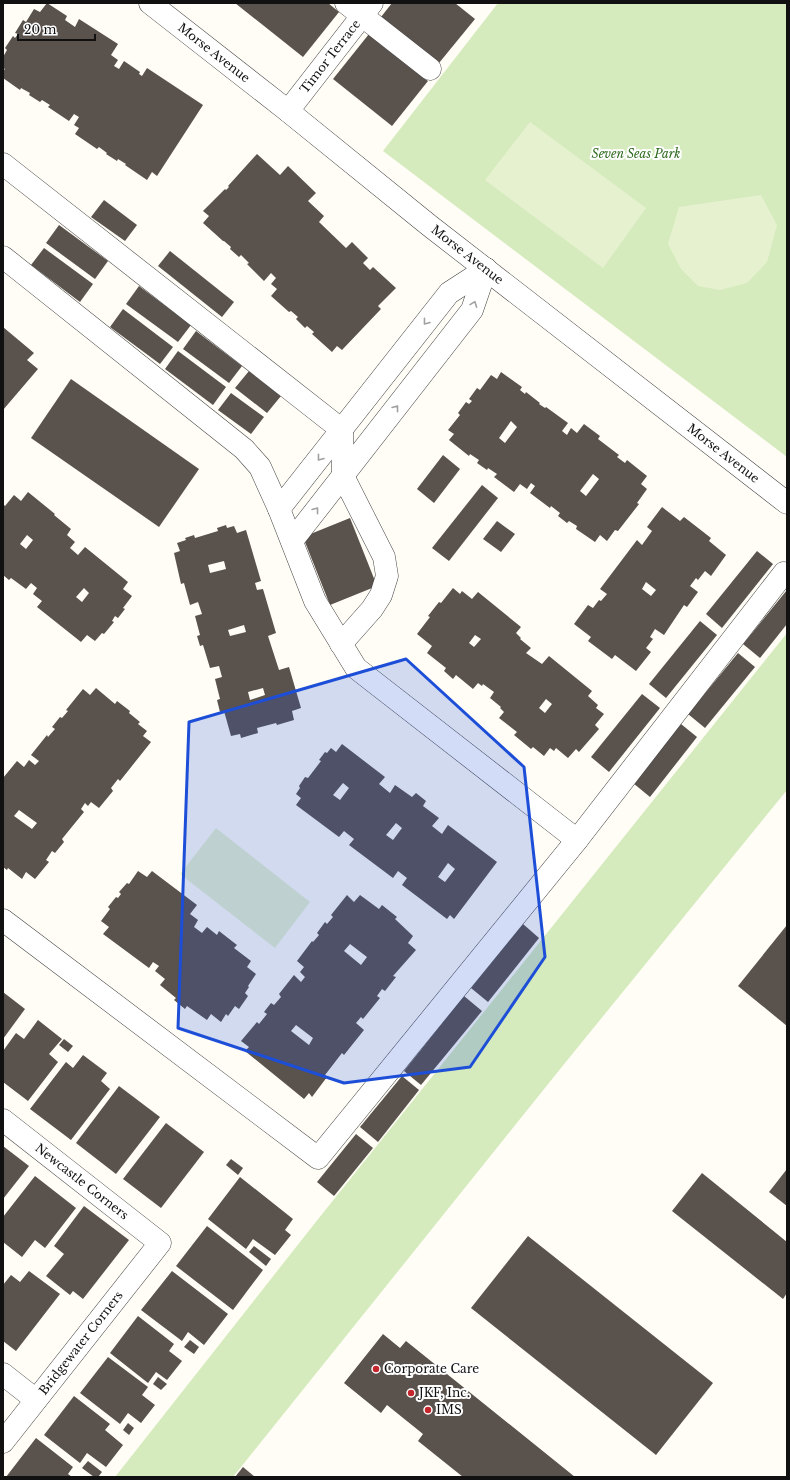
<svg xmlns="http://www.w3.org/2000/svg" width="790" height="1480" viewBox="0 0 790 1480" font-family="'Libre Baskerville',serif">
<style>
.green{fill:#d5ebbd}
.pitch{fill:#e6f2cf}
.building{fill:#5a524d;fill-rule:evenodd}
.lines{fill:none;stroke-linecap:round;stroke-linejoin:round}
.minor-casing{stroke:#444;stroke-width:23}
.minor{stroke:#fff;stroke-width:22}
.oneway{stroke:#a0a0a0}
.marked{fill:#1d4ed8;fill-opacity:0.2;stroke:#1d4ed8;stroke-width:3;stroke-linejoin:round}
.poi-dot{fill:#c4262e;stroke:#fff;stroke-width:1.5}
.labels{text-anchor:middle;stroke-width:4;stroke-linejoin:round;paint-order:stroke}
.street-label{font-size:12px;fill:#111;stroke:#fff}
.park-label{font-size:12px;font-style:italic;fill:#2f6b1f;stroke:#fff}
.poi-label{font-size:12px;fill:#111;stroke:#fff;text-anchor:start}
</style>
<rect width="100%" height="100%" fill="#fffdf5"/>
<!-- green -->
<g class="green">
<path d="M498 3H787V457L383 151Z"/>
<path d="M787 633V790L565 1063 233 1477H115L315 1223Z"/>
</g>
<!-- pitch -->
<g class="pitch">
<path d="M530 122 646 208 603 268 485 180Z"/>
<path d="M761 195 777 225 767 262 747 283 720 290 698 286 681 269 668 244 679 207Z"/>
<path d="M216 828 310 902 275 948 180 874Z"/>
</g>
<!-- building -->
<g class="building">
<path d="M47 3 67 16 65 20 75 27 79 19 118 44 111 55 118 60 114 66 119 69 124 61 140 72 139 74 142 76 147 68 203 105 157 176 152 172 147 180 125 165 126 164 118 159 117 161 106 154 107 153 99 147 97 149 75 134 79 128 74 125 79 117 74 114 69 121 48 107 50 105 42 100 40 102 29 95 30 93 21 88 20 90 3 78V71L5 69 3 68V57L7 50 5 48 13 36 15 38 18 34 15 33 23 20 26 22 34 9 40 12Z"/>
<path d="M235 3H328L339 12 303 57Z"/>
<path d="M392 3H455L475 19 439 63 381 17Z"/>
<path d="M369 34 428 81 392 126 333 79Z"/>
<path d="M257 154 280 175 288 166 316 193 308 201 324 216 319 222 346 248 352 242 368 258 363 263 370 270 373 267 396 288 378 306 381 309 342 350 337 346 332 352 312 334 314 332 307 326 305 328 296 319 298 317 291 311 289 312 271 296 277 289 271 284 276 278 271 273 264 281 247 264 249 263 241 255 239 257 230 249 231 247 224 241H223L203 223 209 216 203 211 225 189 226 190 229 187 228 186Z"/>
<path d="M104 200 137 225 125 241 91 217Z"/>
<path d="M59 225 108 261 95 279 46 243Z"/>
<path d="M44 248 93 284 80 302 31 265Z"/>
<path d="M170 251 234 302 222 317 158 266Z"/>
<path d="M139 286 191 325 178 342 126 304Z"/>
<path d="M123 309 173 347 160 364 110 327Z"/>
<path d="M3 327 34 353 27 360 38 369 3 410Z"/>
<path d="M196 331 242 366 229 383 183 349Z"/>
<path d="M178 351 226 387 213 405 165 369Z"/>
<path d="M249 371 281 396 267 413 235 388Z"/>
<path d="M501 372 522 387 520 390 525 394 526 392 540 403 539 404 545 408 546 407 568 423 562 431 567 435 571 428 577 433 584 424 600 436 598 439 619 455 617 457 625 463 627 460 647 476 641 484 647 489 637 503 639 504 618 531 615 530 607 541 600 535 595 542 576 529 577 526 569 521 567 523 558 516 560 513 551 506 550 508 530 493 535 486 531 483 527 489 520 484 514 492 494 477 497 474 488 468 487 470 477 463 479 460 470 454 469 456 449 440 454 434 448 430 460 415 458 413 466 402 469 404 472 401 469 399 477 388 480 390 491 375 497 379ZM511 421 517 427 505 443 499 438ZM593 474 599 479 586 496 580 491Z"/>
<path d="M71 379 199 469 159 527 31 438Z"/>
<path d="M231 393 264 417 251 434 218 410Z"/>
<path d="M443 455 460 469 434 503 417 489Z"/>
<path d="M482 485 498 498 449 561 432 548Z"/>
<path d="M28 492 55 514 54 515 71 529 67 535 75 542 70 548 78 555 85 547 128 582 123 589 132 596 123 608 125 609 118 618 115 616 112 621 114 622 104 634 102 633 95 641 87 635 81 642 37 607 42 601 33 594 37 588 31 583 26 589 11 578 9 580 3 575V504L5 506 14 495 21 501ZM27 535 33 540 26 549 20 544ZM84 588 89 593 82 602 76 597Z"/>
<path d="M662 507 680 521 684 517 711 538 709 541 726 555 711 576 705 571 698 580 696 578 690 586 698 592 687 607 684 605 664 635 655 629 650 637 653 639 646 648 651 652 636 671 615 655 612 659 588 641 591 637 574 624 588 605 593 608 599 600 601 601 607 594 600 589 637 540 642 545 652 531 647 527ZM646 582 656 590 651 596 642 589Z"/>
<path d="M350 518 377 586 330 605 303 537Z"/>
<path d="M497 521 515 534 501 552 483 539Z"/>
<path d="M226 525 227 528 234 526 237 533 246 530 261 581 255 583 257 590 263 589 276 633 268 636 279 670 289 667 301 708 292 711 294 720 277 725 276 723 257 728 258 733 241 738 240 734 231 736 224 711 220 712 217 700 220 699 215 679 222 677 219 666 210 668 203 645 200 646 197 636 200 635 195 616 202 614 198 602 190 605 184 583 181 584 174 553 180 551 177 543 186 540 185 538 194 535 195 538 218 531 217 528ZM224 561 226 569 210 573 208 565ZM244 625 246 632 230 636 228 630ZM263 688 265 695 250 700 248 692Z"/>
<path d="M757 551 773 564 722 628 706 614Z"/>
<path d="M453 588 460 594 462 591 472 599 478 592 521 627 516 633 521 638 520 639 531 648 526 653 542 664 549 656 592 691 588 696 598 705 596 708 604 714 595 725 599 729 579 752 576 749 568 758 556 748 554 751 550 748 544 756 533 747 531 749 514 735 517 732 499 718 504 712 500 708 501 707 490 698 494 692 483 684 482 686 478 683 473 689 456 675 453 679 444 671 446 668 427 653 432 646 417 634 430 617 428 616 439 602 441 603ZM475 635 481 639 474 647 469 643ZM546 699 552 704 545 713 539 708Z"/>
<path d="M787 590V624L760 658 743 644Z"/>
<path d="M700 621 717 635 666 698 649 684Z"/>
<path d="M738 653 755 667 705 728 688 714Z"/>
<path d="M96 688 115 704 117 701 130 711 129 713 140 722 138 724 147 731 143 736 151 742 120 781 118 779 111 788 113 791 99 808 91 802 88 806 85 803 81 809 84 812 62 839 64 842 55 853 52 851 46 860 49 862 35 879 26 872 22 879 8 868 7 870 3 867V783L4 781 3 778 17 761 24 767 29 760 35 765 39 761 31 755 47 735 48 737 55 729 52 727 60 717 62 718 68 711 66 710 83 689 90 695ZM19 810 37 823 32 829 14 816Z"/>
<path d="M642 694 660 708 609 772 591 757Z"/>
<path d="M681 724 697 737 650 797 633 783Z"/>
<path d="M342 744 385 777 379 784 390 793 395 785 412 797 416 793 426 801 423 806 439 818 432 826 442 834 448 825 497 862 454 919 450 915 447 919 402 885 407 878 398 871 393 878 349 845 354 839 344 831 339 837 296 805 301 798 296 794 300 788 299 786 305 777 308 778 321 761 319 760 325 752 327 753 331 748 336 752ZM343 783 349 788 340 800 333 795ZM396 823 402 828 393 840 386 835ZM448 863 455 869 445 882 438 877Z"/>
<path d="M138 871 147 877 152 871 197 905 190 914 198 920 194 927 202 933 207 927 217 935 219 931 237 945 234 948 251 961 247 967 256 974 248 986 249 987 245 993 248 996 239 1009 235 1006 228 1016 226 1014 221 1022 211 1014 207 1020 187 1006 185 1009 174 1000 176 998 160 985 165 979 155 971 159 966 153 962 149 968 103 934 109 927 101 921 110 909 108 907 116 897 118 898 121 894 119 892 127 883 129 884Z"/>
<path d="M347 895 354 902 360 895 379 909 382 905 397 917 395 919 413 936 408 943 416 950 393 976 396 977 385 991 382 989 377 996 380 998 363 1019 361 1017 356 1023 364 1030 344 1055 342 1053 325 1075 327 1077 312 1097 309 1093 304 1099 245 1051 249 1047 241 1041 257 1022 259 1024 267 1014 264 1012 271 1003 274 1005 281 997 279 994 294 975 301 982 305 977 300 972 304 967 297 961 312 941 313 942 319 935 317 933 325 922 327 924 333 917 331 915ZM350 944 367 957 361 965 344 951ZM296 1025 313 1038 309 1045 291 1031Z"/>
<path d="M523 924 539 938 488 1002 471 988Z"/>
<path d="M787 925V1026L738 986Z"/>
<path d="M3 992 25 1009 3 1039Z"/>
<path d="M464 996 482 1011 421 1085 404 1071Z"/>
<path d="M38 1020 62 1039 49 1054 58 1062 28 1101 3 1082V1051L16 1033 24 1039Z"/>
<path d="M64 1039 73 1046 68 1052 59 1045Z"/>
<path d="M83 1055 107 1073 101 1081 110 1089 71 1140 30 1109 66 1062 73 1068Z"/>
<path d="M402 1076 419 1090 378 1142 360 1127Z"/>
<path d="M119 1086 160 1117 116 1174 76 1143Z"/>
<path d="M166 1123 204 1152 161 1208 123 1179Z"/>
<path d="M356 1134 373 1148 334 1196 317 1182Z"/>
<path d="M3 1146 29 1166 3 1199Z"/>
<path d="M231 1159 243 1168 238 1175 226 1165Z"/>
<path d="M787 1169V1206L769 1192Z"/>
<path d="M702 1173 787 1242V1293L783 1299 672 1211Z"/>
<path d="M35 1176 76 1208 45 1248 35 1240 22 1257 3 1242V1217Z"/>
<path d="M240 1177 293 1219 285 1230 291 1235 275 1255 253 1239 246 1249 208 1219Z"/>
<path d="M84 1206 129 1240 83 1299 73 1291 70 1295 46 1276 64 1254 54 1246Z"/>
<path d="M207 1226 263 1270 233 1310 176 1266Z"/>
<path d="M528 1236 713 1383 656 1455 471 1308Z"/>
<path d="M254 1246 271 1259 266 1266 249 1252Z"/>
<path d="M29 1271 60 1294 16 1351 3 1341V1285L11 1275 20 1282Z"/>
<path d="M172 1271 228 1314 204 1345 188 1332 182 1341 141 1310Z"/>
<path d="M138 1316 174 1344 169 1351 182 1361 167 1380 156 1372 148 1383 110 1353Z"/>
<path d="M383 1334 400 1348 406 1341 575 1477H463L418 1441 423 1434 387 1405 381 1413 344 1383Z"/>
<path d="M190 1340 199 1347 194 1354 184 1347Z"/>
<path d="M108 1357 148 1387 142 1395 155 1405 141 1423 128 1413 120 1424 80 1393Z"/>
<path d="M158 1377 167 1384 161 1390 153 1384Z"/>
<path d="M74 1396 110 1424 105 1430 123 1445 106 1467 87 1453 80 1463 44 1435Z"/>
<path d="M128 1423 134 1428 129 1435 123 1430Z"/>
<path d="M36 1438 73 1467 68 1474 72 1477H6Z"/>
<path d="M88 1461 102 1472 98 1477H94L82 1468Z"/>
<path d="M243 1467 255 1477H235Z"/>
</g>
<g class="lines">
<defs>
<g id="minor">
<path id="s1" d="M150 3 288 111 430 226 787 503"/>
<path d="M346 3 430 69"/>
<path id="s2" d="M288 111 372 3"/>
<path d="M3 164 342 430 343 476 384 557 387 576 381 595 372 609 341 644"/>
<path d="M3 257 244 449 260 467 279 509 315 601 356 668 577 840"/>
<path d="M279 509 449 293 486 269"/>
<path d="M292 541 472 310 486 269"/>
<path d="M3 920 318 1158 577 840 784 573"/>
<path id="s3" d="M3 1120 160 1243 3 1442"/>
<path d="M3 1374 36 1400"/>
</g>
</defs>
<!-- minor casing -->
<use href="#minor" class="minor-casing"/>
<!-- minor -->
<use href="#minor" class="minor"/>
</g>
<!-- one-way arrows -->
<defs><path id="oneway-chevron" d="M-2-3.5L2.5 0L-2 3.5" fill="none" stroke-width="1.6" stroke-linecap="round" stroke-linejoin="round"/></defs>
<g class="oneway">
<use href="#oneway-chevron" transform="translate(474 304) rotate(-70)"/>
<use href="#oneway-chevron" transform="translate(426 322) rotate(128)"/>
<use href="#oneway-chevron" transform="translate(396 408) rotate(-52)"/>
<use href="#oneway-chevron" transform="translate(320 458) rotate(128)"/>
<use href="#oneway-chevron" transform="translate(316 510) rotate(-52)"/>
</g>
<!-- marked area -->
<path class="marked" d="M406 659 524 767 545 957 470 1067 344 1083 178 1028 189 722Z"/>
<!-- markers -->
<g class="poi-dot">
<circle cx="376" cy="1369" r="4"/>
<circle cx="411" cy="1393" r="4"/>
<circle cx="428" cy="1410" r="4"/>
</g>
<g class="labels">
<!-- street labels -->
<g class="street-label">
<text dy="4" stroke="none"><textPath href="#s1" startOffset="81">Morse Avenue</textPath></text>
<text dy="4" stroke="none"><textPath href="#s2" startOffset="69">Timor Terrace</textPath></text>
<text dy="4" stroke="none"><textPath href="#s1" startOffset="405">Morse Avenue</textPath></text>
<text dy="4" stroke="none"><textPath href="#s1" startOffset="729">Morse Avenue</textPath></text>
<text dy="4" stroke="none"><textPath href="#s3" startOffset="100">Newcastle Corners</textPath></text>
<text transform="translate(81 1343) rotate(-52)" y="4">Bridgewater Corners</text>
</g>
<!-- park labels -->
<g class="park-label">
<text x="636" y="158">Seven Seas Park</text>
</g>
<!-- poi labels -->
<g class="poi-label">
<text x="384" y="1373">Corporate Care</text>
<text x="419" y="1397">JKF, Inc.</text>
<text x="436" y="1414">IMS</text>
</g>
</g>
<!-- border -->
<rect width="790" height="1480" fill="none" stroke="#111111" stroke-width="8"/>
<!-- scale -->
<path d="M18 34v6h77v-6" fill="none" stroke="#111111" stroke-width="2"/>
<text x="24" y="34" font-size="12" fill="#111111" stroke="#ffffff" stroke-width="3" paint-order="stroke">20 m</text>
</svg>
